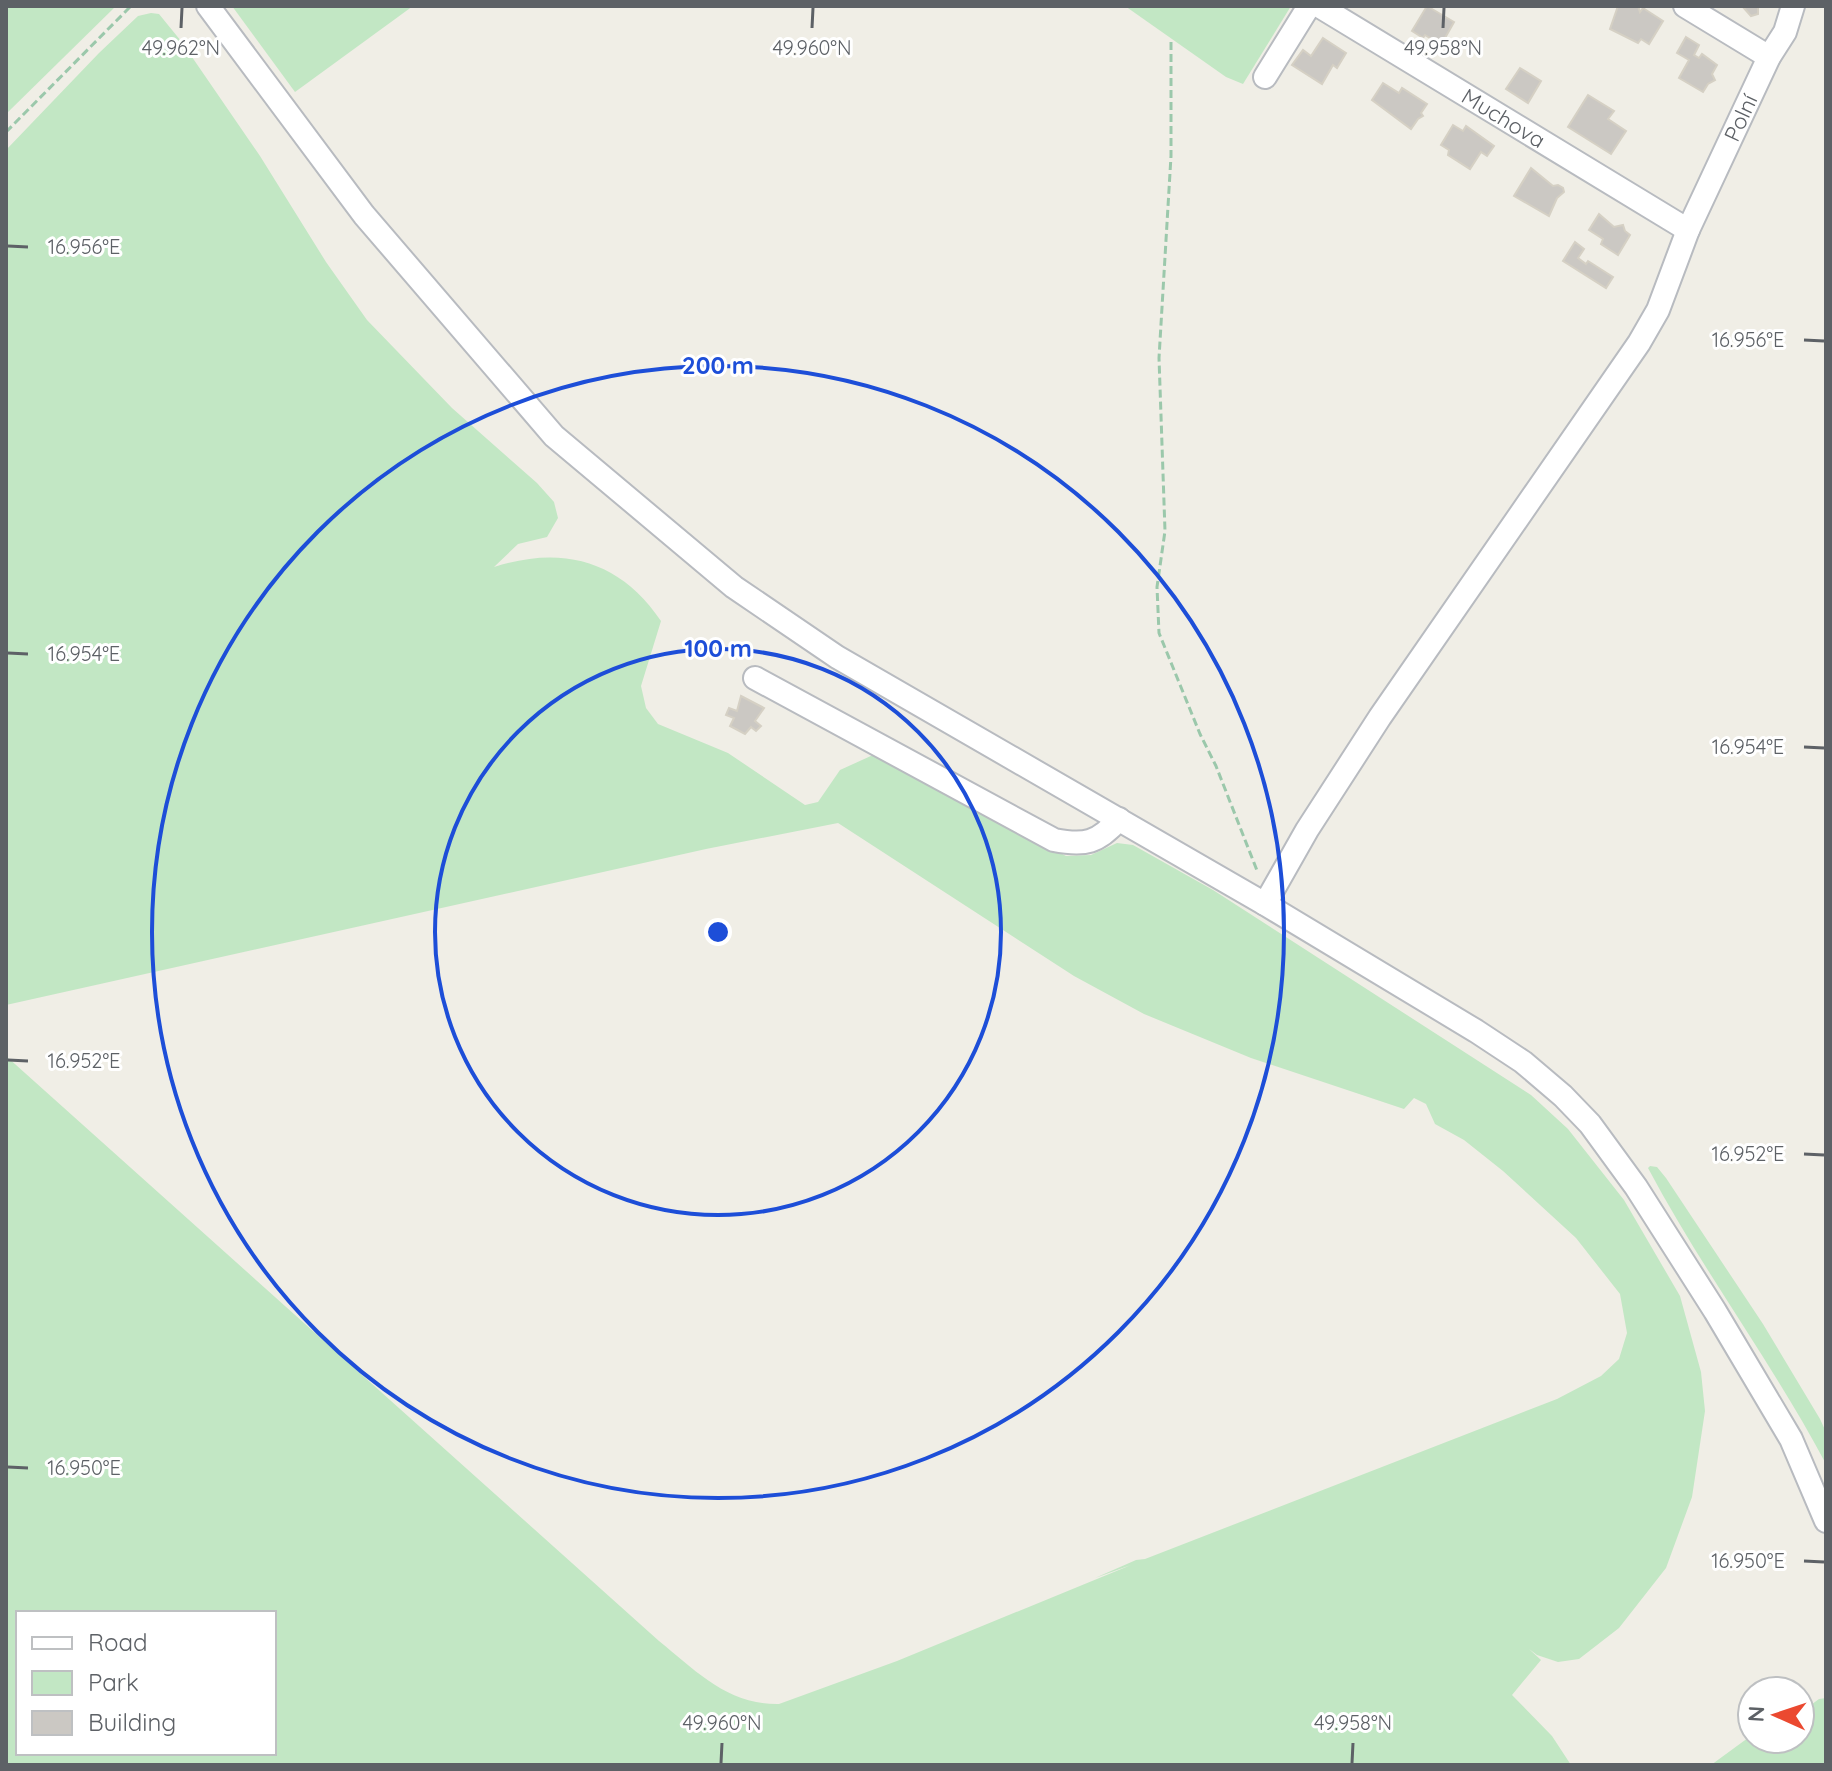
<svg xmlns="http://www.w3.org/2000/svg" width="1832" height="1771" viewBox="0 0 1832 1771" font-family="Quicksand,sans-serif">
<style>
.green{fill:#c2e7c4;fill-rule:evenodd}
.building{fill:#cbc8c3;stroke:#d5d0c4;stroke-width:2}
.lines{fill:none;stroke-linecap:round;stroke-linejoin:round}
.minor-casing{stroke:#b8bbc0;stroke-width:26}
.path{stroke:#9bc8ab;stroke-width:3;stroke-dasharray:8 4;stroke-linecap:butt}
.minor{stroke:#fff;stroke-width:22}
.ticks{fill:none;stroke:#5d6166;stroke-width:3}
.ring{fill:none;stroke:#1d4ed8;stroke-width:4}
.labels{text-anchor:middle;stroke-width:6;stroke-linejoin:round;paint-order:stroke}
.street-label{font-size:22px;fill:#5d6166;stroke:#fff}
.ticks-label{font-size:20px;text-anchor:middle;fill:#5d6166;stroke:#fff;stroke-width:6;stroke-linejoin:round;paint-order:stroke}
.centre{fill:#1d4ed8;stroke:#fff;stroke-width:4}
.ring-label{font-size:24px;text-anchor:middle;font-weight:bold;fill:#1d4ed8;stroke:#fff;stroke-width:6;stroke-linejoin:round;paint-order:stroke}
</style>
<rect width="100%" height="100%" fill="#f0eee6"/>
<!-- green -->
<g class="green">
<path d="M6 6H116L6 114Z"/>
<path d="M232 6H413L295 92Z"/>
<path d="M1125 6H1291L1243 84 1226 77Z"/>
<path d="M151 13 159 14 181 41 260 156 326 262 367 320 452 408 537 483 554 502 558 518 547 537 518 544 494 567C562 545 620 560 661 621L641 686 646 708 658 724 728 753 805 805 818 802 840 770 873 755 913 773 973 809 1066 856 1091 855 1117 843 1133 845 1213 890 1531 1095 1568 1129 1624 1200 1680 1296 1701 1372 1705 1411 1692 1497 1666 1568 1619 1628 1579 1659 1558 1662 1537 1655 1529 1649 1541 1660 1512 1695 1552 1736 1571 1765H6V1056L659 1641C696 1671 728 1705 779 1704L897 1661 1131 1565 1095 1578 1136 1560 1145 1559 1557 1399 1601 1376 1619 1359 1627 1333 1620 1294 1576 1238 1503 1171 1464 1140 1435 1124 1426 1104 1414 1098 1404 1109 1251 1058 1144 1014 1074 976 838 823 706 849 6 1005V150L99 53 138 16ZM18 1613H274V1753H18Z"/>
<path d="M1650 1166 1657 1167 1666 1178 1763 1324 1820 1419 1826 1432V1464C1772 1362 1702 1270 1648 1168Z"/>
<path d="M1826 1698V1765H1711L1752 1735V1739H1800V1713L1819 1699Z"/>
</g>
<!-- building -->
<g class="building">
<path d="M1427 6 1454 22 1441 45 1425 35 1423 38 1412 31Z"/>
<path d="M1618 6H1638L1640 12 1643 8 1663 21 1649 44 1641 39 1638 43 1610 29Z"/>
<path d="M1742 6H1758V14L1751 16Z"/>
<path d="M1686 37 1699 45 1694 55 1699 58 1702 54 1717 65 1712 74 1715 80 1708 84 1703 92 1679 78 1689 60 1677 53Z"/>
<path d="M1323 38 1346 53 1337 68 1333 65 1322 84 1292 65 1303 50 1311 56Z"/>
<path d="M1520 68 1541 81 1528 103 1506 89Z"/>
<path d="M1383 83 1399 93 1402 88 1427 104 1421 113 1423 116 1418 119 1411 129 1372 100Z"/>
<path d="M1588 95 1614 111 1608 119 1626 131 1611 154 1568 127Z"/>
<path d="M1453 125 1463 131 1466 126 1494 146 1487 156 1481 152 1470 169 1448 155 1449 150 1441 145Z"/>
<path d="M1531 168 1553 186 1558 185 1563 188 1564 192 1557 198 1549 216 1514 196Z"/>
<path d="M1599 214 1614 227 1623 225 1625 231 1630 235 1618 255 1601 244 1603 239 1589 230Z"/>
<path d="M1575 242 1584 249 1578 258 1586 264 1588 261 1613 277 1606 288 1563 261Z"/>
<path d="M741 696 764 708 755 721 761 726 756 731 751 727 745 734 730 726 734 718 726 715 729 708 737 711Z"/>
</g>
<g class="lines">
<defs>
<g id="minor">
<path d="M208 6 364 215 554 436 734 587 837 657 1265 904 1476 1031 1523 1062 1563 1096 1590 1124 1636 1187 1715 1311 1791 1439 1826 1521"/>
<path id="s1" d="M1319 6 1688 230"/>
<path d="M1685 6 1769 57"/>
<path d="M1265 77 1309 6"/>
<path d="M755 678 1054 840C1085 846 1098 843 1119 819"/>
<path id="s2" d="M1265 904 1307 830 1380 717 1639 343 1658 310 1688 230 1769 57 1785 32 1793 6"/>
</g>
</defs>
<!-- minor casing -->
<use href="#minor" class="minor-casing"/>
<!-- path -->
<g class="path">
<path d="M1171 42V156L1159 358 1165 531 1157 587 1159 633 1200 734 1216 766 1258 873"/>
<path d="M6 132 131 6"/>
</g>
<!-- minor -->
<use href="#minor" class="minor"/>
</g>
<!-- ticks -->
<path class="ticks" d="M181 28 182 8M812 28 813 8M1443 28 1444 8M8 246 28 247M1804 340 1824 341M8 653 28 654M1804 747 1824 748M8 1060 28 1061M1804 1154 1824 1155M8 1467 28 1468M1804 1561 1824 1562M721 1763 722 1743M1352 1763 1353 1743"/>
<!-- distance rings -->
<g class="ring">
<circle cx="718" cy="932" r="283"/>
<circle cx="718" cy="932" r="566"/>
</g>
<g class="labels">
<!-- street labels -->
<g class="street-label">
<text dy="8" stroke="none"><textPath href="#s1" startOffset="216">Muchova</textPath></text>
<text dy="8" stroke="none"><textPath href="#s2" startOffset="922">Polní</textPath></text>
</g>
</g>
<g class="ticks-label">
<text x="181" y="55">49.962°N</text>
<text x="812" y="55">49.960°N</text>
<text x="1443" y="55">49.958°N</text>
<text x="84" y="254">16.956°E</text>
<text x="1748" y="347">16.956°E</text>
<text x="84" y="661">16.954°E</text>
<text x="1748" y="754">16.954°E</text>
<text x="84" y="1068">16.952°E</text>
<text x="1748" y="1161">16.952°E</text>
<text x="84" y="1475">16.950°E</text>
<text x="1748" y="1568">16.950°E</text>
<text x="722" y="1730">49.960°N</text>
<text x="1353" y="1730">49.958°N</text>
</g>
<circle cx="718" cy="932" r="12" class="centre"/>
<g class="ring-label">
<text x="718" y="374">200 m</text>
<text x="718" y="657">100 m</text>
</g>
<!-- border -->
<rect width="1832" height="1771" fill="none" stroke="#5d6166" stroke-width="16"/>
<!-- legend -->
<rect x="16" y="1611" width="260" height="144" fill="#ffffff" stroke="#bec0c2" stroke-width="2"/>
<rect x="32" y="1637" width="40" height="12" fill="#ffffff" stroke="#bec0c2" stroke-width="2"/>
<text x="88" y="1651" font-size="24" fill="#5d6166">Road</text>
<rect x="32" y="1671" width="40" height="24" fill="#c2e7c4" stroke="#bec0c2" stroke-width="2"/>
<text x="88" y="1691" font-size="24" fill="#5d6166">Park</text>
<rect x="32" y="1711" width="40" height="24" fill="#cbc8c3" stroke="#bec0c2" stroke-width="2"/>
<text x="88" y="1731" font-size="24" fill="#5d6166">Building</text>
<!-- north arrow -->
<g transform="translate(1776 1715) rotate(273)"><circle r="38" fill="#ffffff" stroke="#bec0c2" stroke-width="2"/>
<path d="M0-6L14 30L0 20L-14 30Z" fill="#eb4930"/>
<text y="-12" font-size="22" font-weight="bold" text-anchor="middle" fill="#5d6166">N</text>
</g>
</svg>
